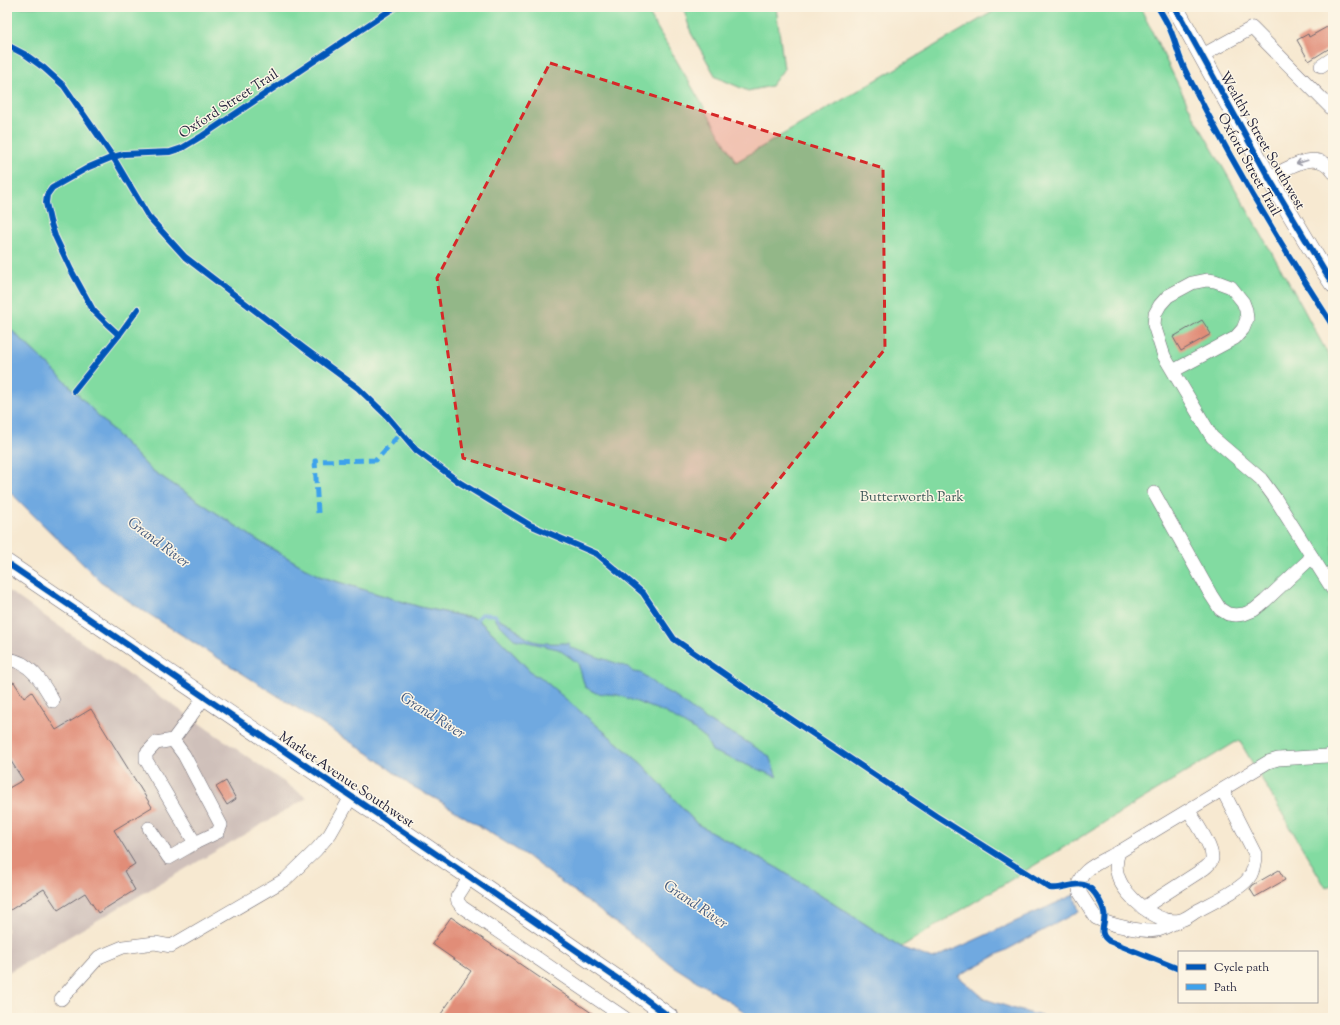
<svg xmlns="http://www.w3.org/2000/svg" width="1340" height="1025" viewBox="0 0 1340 1025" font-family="'Sorts Mill Goudy',serif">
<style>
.industrial{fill:#cfc0ba}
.green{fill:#82dba1;stroke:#527e6e}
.water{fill:#70a9e0;stroke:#49668e}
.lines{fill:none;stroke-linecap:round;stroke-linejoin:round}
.stream{stroke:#70a9e0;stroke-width:3.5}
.building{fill:#e18d78}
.minor-casing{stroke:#6d6870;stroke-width:14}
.major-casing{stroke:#6d6870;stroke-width:18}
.minor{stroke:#fff;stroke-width:13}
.major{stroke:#fff;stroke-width:17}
.quiet{stroke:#3ea2ec;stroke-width:5;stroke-dasharray:10 5;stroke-linecap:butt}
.cycleway-casing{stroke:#fcf5e5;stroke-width:8}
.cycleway{stroke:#0057b8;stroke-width:6}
.oneway{stroke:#9c9ca7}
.marked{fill:#d62828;fill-opacity:0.2;stroke:#d62828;stroke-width:3;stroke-dasharray:8 5;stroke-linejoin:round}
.labels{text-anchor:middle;stroke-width:3;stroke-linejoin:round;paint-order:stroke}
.street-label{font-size:14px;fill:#22223b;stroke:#fcf5e5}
.park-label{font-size:14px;fill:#3f5a5a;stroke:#fcf5e5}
.water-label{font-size:15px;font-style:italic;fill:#41587d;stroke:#fcf5e5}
</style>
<rect width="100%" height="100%" fill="#fcf5e5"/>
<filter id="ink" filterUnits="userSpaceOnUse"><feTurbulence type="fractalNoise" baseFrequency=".025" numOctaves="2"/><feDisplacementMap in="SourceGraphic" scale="8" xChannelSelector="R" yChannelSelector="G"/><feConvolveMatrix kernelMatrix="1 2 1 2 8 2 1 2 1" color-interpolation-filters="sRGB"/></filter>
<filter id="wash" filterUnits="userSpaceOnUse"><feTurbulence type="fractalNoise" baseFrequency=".012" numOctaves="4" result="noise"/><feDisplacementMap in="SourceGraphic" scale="16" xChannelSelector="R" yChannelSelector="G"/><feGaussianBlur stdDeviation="0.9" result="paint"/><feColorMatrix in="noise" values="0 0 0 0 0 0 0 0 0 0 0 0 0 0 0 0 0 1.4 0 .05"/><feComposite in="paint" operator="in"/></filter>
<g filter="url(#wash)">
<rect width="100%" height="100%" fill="#f7e9d1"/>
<!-- industrial -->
<path class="industrial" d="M7 590 307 798 7 973Z"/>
<!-- green -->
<g class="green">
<path d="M7 7H645L736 162 1001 7H1140L1193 115 1297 297 1333 364V884L1326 888 1239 740 901 947 779 869 697 824 643 765 540 677 534 675 499 639 477 619 420 607 319 576 257 540 150 469 57 373 7 326Z"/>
<path d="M683 7H776L784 69 771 86 748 91 716 77 691 33Z"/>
</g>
<!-- water -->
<g class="water">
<path d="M7 326 57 373 150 469 257 540 319 576 420 607 477 619 499 639 534 675 539 676 643 765 697 824 779 869 901 947 933 959 1074 895 1079 911 958 976 985 999 1018 1010 1050 1018H750L742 1010 673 966 527 856 438 800 410 785 374 757 133 604 100 581 7 489Z"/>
<path d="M494 619C511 620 514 630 527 638 539 645 555 643 568 643L571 648 628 667 633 672 641 673 657 686 673 695 706 720 739 737 769 756 777 777 712 751 706 739 693 729 664 712 618 695 596 693 585 687 578 663 558 649 514 639Z"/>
</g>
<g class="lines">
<!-- stream -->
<path class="stream" d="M477 619 482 614 495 615 497 619"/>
</g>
<g id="blocks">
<!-- building -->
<g class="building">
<path d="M1327 27 1333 36V46L1309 61 1297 40 1308 34 1309 37Z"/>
<path d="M1202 320 1211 334 1181 351 1173 337Z"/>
<path d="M14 682 24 698 32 692 56 730 91 709 152 807 114 830 135 864 124 871 135 890 98 913 85 893 58 910 44 889 7 912V789L23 780 7 755V686Z"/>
<path d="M226 781 236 799 227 805 216 787Z"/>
<path d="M1279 870 1285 880 1255 897 1250 889 1253 885Z"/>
<path d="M451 917 599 1018H447L441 1014 471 971 432 944Z"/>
</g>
</g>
</g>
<g filter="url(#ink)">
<use href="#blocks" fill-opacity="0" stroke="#6d6870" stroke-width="1"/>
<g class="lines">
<defs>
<g id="minor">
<path d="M1201 56 1252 28 1333 110"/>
<path d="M1321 66 1333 58"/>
<path d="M1269 178C1288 168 1318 147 1333 172"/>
<path d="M1173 371 1235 338 1243 329 1247 319 1246 310 1243 302 1231 287 1215 281 1207 280 1192 283 1168 296 1160 305 1155 314 1154 325 1164 356 1212 437 1261 479 1275 498 1333 590"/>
<path d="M1154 493 1211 595 1220 609 1228 614 1236 615 1244 614 1254 610 1265 601 1312 557"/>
<path d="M7 659C30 661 43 683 53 701"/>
<path d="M173 740 156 743 146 754V760L195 843 218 832 221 825 184 755 173 740 204 698"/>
<path d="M1223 791 1255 854C1255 863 1254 872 1248 879 1240 890 1209 904 1197 911 1192 914 1186 919 1181 920 1158 926 1124 896 1118 876 1115 868 1116 860 1119 852L1268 762 1278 759 1327 756 1333 754"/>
<path d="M149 828 169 858 195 843"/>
<path d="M1119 852C1103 861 1072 871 1080 893L1096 918C1110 925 1144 933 1158 930 1165 928 1172 924 1179 921"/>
<path d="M470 877 457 897 458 902 462 907 625 1018"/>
<path d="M1143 908 1205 868C1208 865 1212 863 1212 858 1213 847 1195 821 1189 811"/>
<path d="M61 999 99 957 123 947 155 943 171 946 286 879 316 850 330 834 351 797"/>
</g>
<g id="major">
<path d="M1175 7 1269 178 1325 272 1333 284"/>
<path d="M7 563 470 877 628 986 671 1018"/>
</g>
</defs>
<!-- minor casing -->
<use href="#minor" class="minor-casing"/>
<!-- major casing -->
<use href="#major" class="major-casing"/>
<!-- minor -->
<use href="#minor" class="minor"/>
<!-- major -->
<use href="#major" class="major"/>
<!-- quiet -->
<path class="quiet" d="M318 513 315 461 376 460 401 433"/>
<defs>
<g id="cycleway">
<path d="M1158 7C1163 16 1169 25 1172 34 1177 47 1180 61 1187 74 1231 161 1280 244 1333 326"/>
<path d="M1175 7 1269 178 1325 272 1333 284"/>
<path d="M7 45 26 55 44 68 64 86 113 157 148 216 185 257 305 349 358 388 387 416 416 450 459 482 530 525 597 554 643 593 674 639 758 697 936 816 1050 888C1063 891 1081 877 1092 890 1097 895 1103 906 1104 912 1107 924 1096 932 1109 941L1179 969"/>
<path d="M119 335 107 324 93 310 71 270 55 236 50 221 46 203 47 195 52 188 89 167 113 157 124 154 170 152 182 148 202 136 395 7"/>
<path d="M74 391 119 335 138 309"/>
<path d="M7 563 470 877 628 986 671 1018"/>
</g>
</defs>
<!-- cycleway casing -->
<use href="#cycleway" class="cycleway-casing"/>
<!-- cycleway -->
<use href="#cycleway" class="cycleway"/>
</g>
<!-- one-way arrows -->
<defs><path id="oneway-shaft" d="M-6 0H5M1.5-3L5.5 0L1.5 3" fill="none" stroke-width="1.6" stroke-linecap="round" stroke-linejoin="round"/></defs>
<use class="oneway" href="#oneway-shaft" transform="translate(1302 162) rotate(164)"/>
</g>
<!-- marked area -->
<path class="marked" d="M550 63 883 168 885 349 729 541 463 458 437 278Z"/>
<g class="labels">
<!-- street labels -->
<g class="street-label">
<text transform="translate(228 103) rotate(-33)" y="5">Oxford Street Trail</text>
<text transform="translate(1263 140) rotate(60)" y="5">Wealthy Street Southwest</text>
<text transform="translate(1250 164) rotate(61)" y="5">Oxford Street Trail</text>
<text transform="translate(347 779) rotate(34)" y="5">Market Avenue Southwest</text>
</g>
<!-- park labels -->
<g class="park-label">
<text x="912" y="501">Butterworth Park</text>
</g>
<!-- water labels -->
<g class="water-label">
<text transform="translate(159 542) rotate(37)" y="5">Grand River</text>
<text transform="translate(433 715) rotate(32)" y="5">Grand River</text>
<text transform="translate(696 904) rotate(34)" y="5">Grand River</text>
</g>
</g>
<!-- margin -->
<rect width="1340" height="1025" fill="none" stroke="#fcf5e5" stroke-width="24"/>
<!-- legend -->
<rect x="1178" y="951" width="140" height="52" fill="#fcf5e5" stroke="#a5a1a1"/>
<rect x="1186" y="964" width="20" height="6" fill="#0057b8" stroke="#a5a1a1"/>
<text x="1214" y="971" font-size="12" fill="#22223b">Cycle path</text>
<rect x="1186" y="984" width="20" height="6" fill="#3ea2ec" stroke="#a5a1a1"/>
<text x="1214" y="991" font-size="12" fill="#22223b">Path</text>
</svg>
